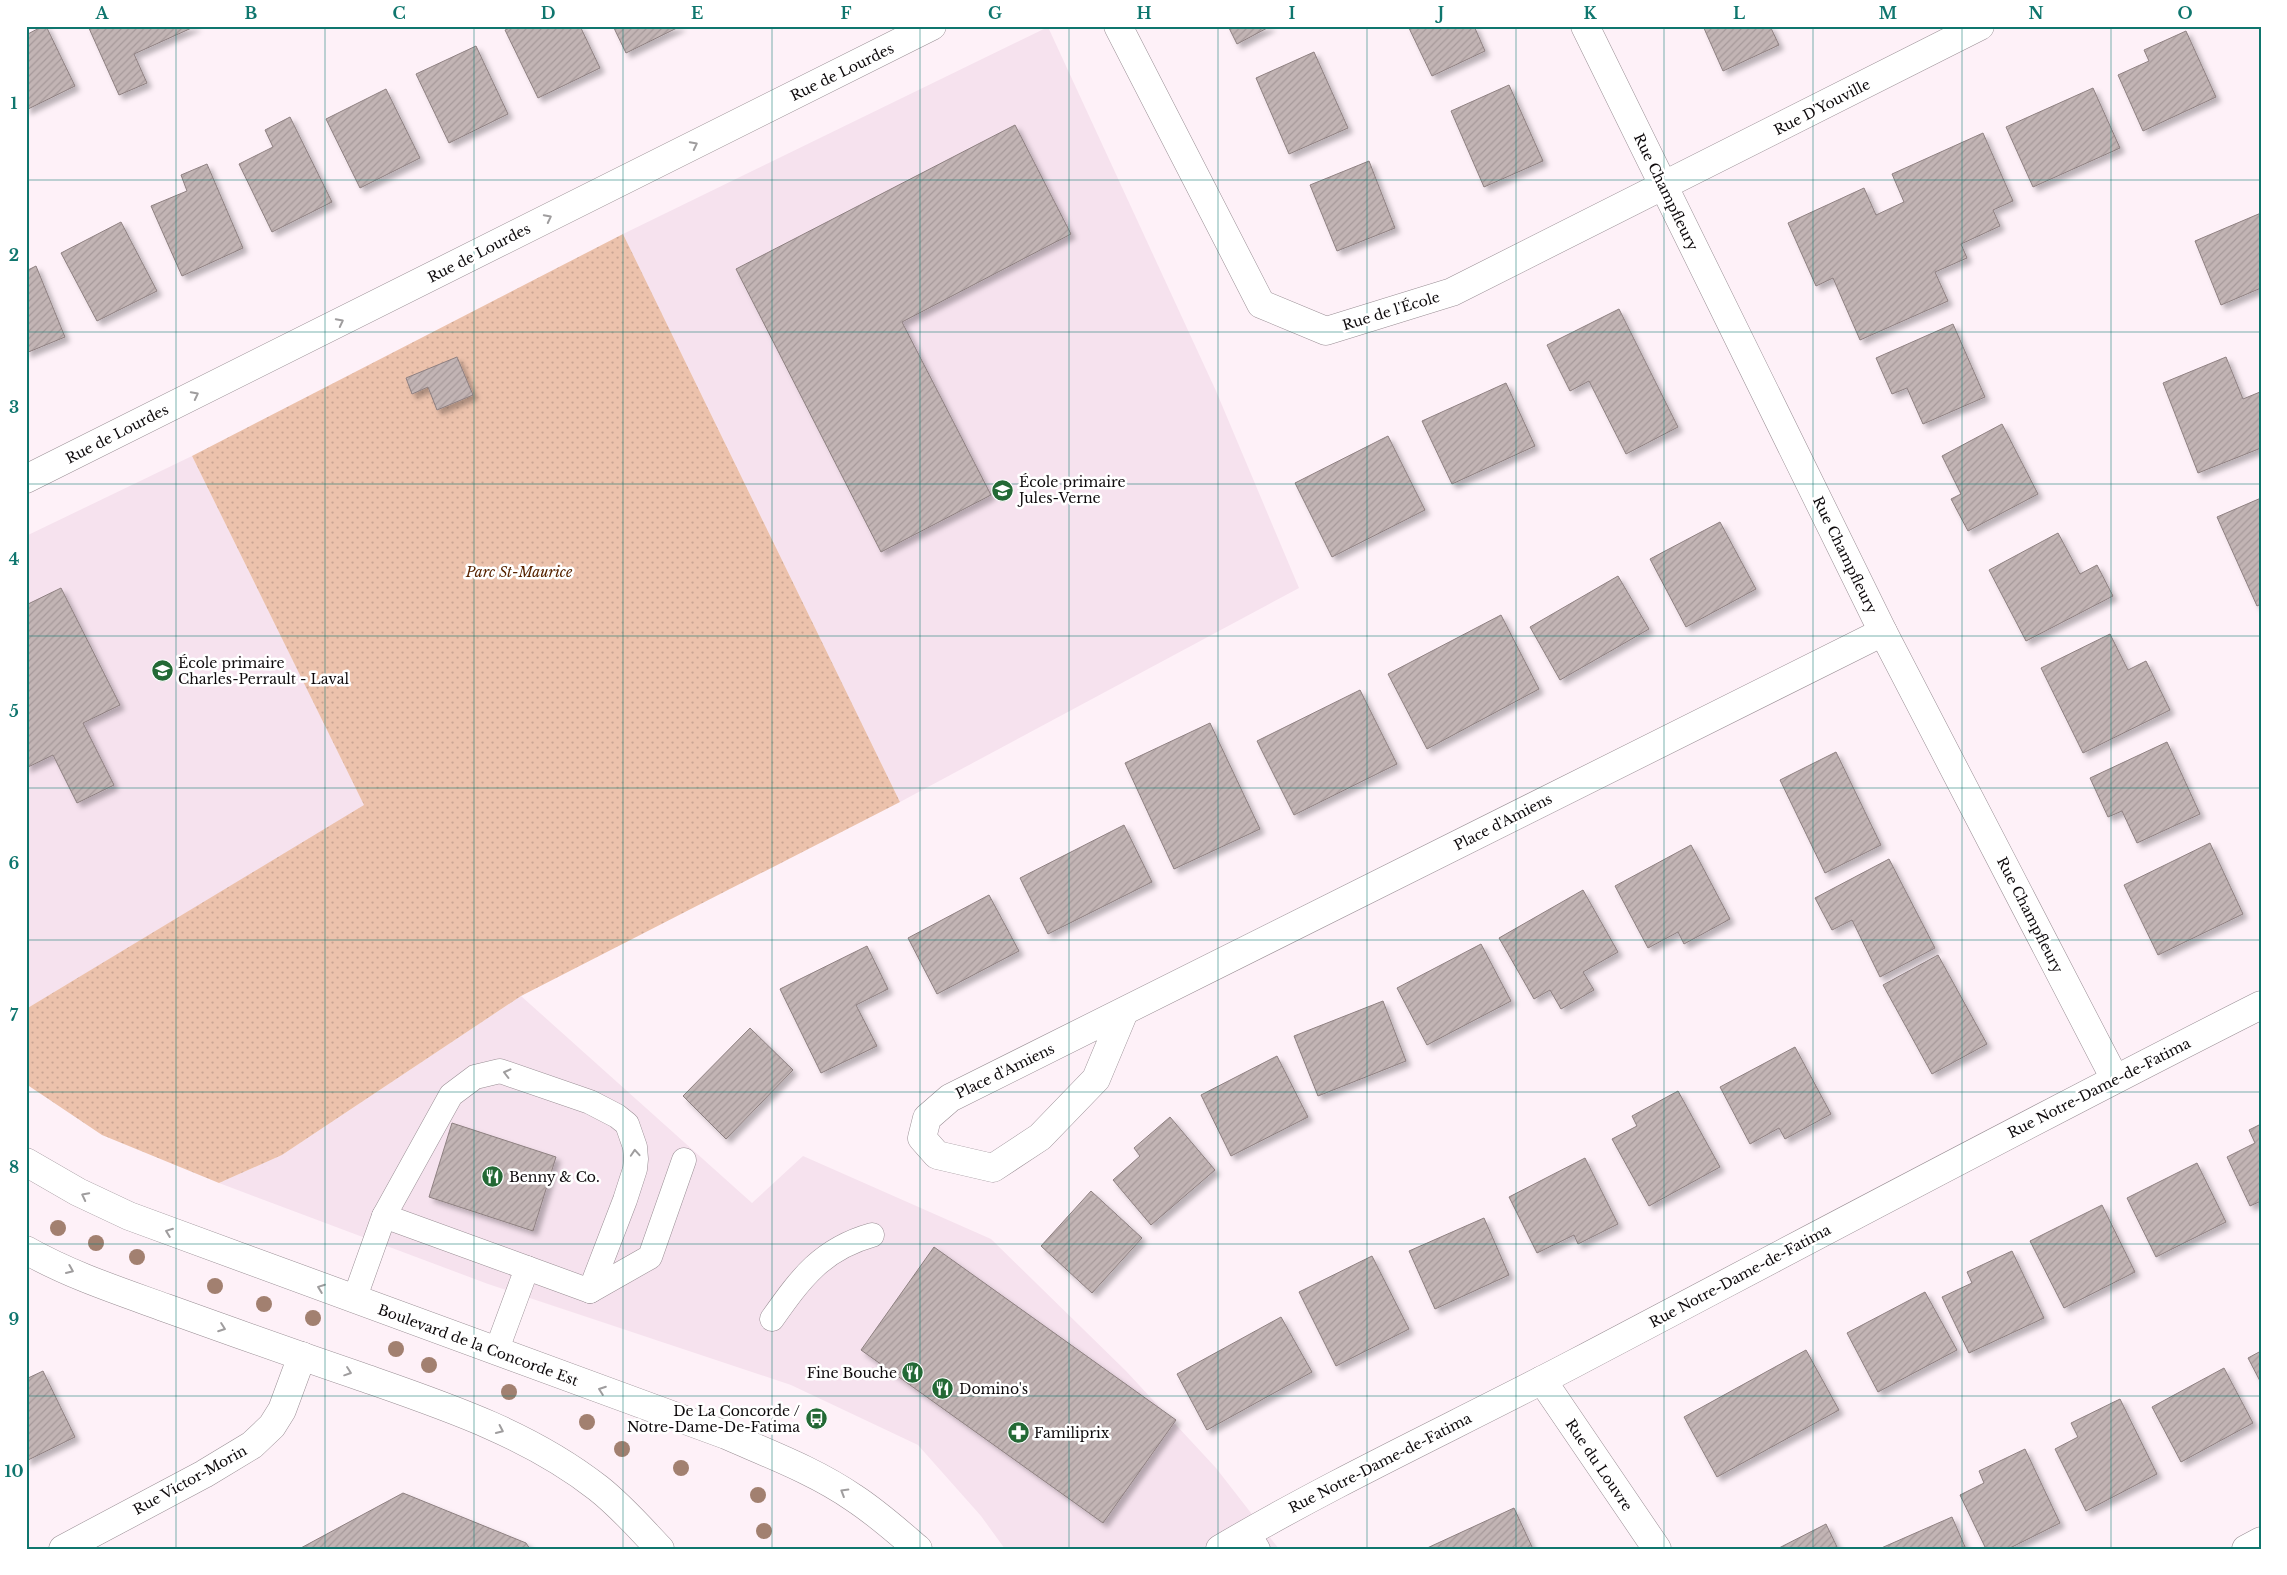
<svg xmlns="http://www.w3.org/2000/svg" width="2287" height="1575" viewBox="0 0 2287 1575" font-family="'Libre Baskerville',serif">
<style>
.built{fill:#f6e2ee}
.park{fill:url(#park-dots)}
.building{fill:url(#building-hatch);stroke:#8e8081;filter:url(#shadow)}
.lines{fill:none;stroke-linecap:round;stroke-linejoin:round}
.lane-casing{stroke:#998e94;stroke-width:25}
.street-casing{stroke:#998e94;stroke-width:29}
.secondary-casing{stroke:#998e94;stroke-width:29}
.lane{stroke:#fff;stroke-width:24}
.street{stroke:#fff;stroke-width:28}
.secondary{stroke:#fff;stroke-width:28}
.tree{fill:#a28070}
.oneway{stroke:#9f9d9e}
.grid{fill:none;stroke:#0f766e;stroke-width:1;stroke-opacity:0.55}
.labels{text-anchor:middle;stroke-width:5;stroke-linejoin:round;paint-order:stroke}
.street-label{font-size:14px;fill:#0e0a0c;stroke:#fff}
.poi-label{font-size:14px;fill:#0e0a0c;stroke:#fff;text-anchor:start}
.park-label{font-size:14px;font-style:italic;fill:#562300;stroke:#fff}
.neatline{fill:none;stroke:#0f766e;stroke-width:2}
.grid-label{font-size:16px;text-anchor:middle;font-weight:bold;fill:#0f766e}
</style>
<defs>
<pattern id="park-dots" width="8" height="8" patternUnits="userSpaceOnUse" patternTransform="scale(1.25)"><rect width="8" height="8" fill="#ecc2ac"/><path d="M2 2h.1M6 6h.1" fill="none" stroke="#c9a593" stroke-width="1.8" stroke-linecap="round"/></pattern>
<pattern id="building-hatch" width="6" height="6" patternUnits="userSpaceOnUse" patternTransform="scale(1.25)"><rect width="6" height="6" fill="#c2b4b4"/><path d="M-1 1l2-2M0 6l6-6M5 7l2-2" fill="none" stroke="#a6999a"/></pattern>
<filter id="shadow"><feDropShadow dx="4.5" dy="4.5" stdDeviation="2.5" flood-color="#0004"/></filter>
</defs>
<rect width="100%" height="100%" fill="#fef1f8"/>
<!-- built -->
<g class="built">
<path d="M1048 27 1216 391 1299 588 900 802 623 234Z"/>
<path d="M192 456 365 806 26 1009V536Z"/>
<path d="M521 996 752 1203 803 1156 991 1239 1126 1371 1216 1468 1279 1549H1005L981 1516 918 1445 791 1385 488 1284 219 1183 282 1155Z"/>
</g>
<!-- park -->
<path class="park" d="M623 234 900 802 521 996 282 1155 219 1183 102 1135 26 1084V1009L364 805 192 456Z"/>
<!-- building -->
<g class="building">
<path d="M43 26H46L75 86 26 110V35Z"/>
<path d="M88 26H196L134 54 147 83 119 95Z"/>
<path d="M514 26H580L600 68 538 98 505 30Z"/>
<path d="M613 26H681L626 53Z"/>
<path d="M1228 26H1271L1237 44Z"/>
<path d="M1408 26H1474L1485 51 1432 76Z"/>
<path d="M1703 26H1770L1779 45 1723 71Z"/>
<path d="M2186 31 2216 97 2143 131 2118 75 2149 61 2144 50Z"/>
<path d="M476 46 508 114 449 143 416 74Z"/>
<path d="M1314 52 1348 128 1289 154 1256 78Z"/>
<path d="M1509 85 1543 161 1484 187 1451 111Z"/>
<path d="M2093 88 2120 148 2033 187 2006 127Z"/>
<path d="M386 89 420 158 360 188 326 119Z"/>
<path d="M290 117 332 202 272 232 239 164 273 147 265 130Z"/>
<path d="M1015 125 1071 234 902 322 991 495 881 552 736 269Z"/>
<path d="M1983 133 2013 201 1993 210 2000 226 1961 244 1967 258 1935 272 1948 301 1860 340 1833 278 1816 286 1788 223 1864 188 1876 215 1904 202 1892 174Z"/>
<path d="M1369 161 1395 228 1337 251 1310 185Z"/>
<path d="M207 164 243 248 182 276 151 206 187 191 181 175Z"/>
<path d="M2261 213V288L2221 305 2195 241Z"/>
<path d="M121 222 157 291 97 321 61 253Z"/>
<path d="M36 266 65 337 26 353V271Z"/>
<path d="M1619 309 1678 427 1626 454 1589 381 1570 391 1547 345Z"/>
<path d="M1953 324 1985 397 1923 424 1907 388 1892 394 1876 358Z"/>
<path d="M457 357 473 395 437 410 428 387 412 394 406 378Z"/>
<path d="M2226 357 2243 399 2260 392 2261 394V448L2198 473 2163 383Z"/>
<path d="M1506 383 1535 446 1452 484 1422 421Z"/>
<path d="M2002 424 2038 494 1968 531 1951 499 1961 494 1942 456Z"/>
<path d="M1388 436 1425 510 1332 557 1295 483Z"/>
<path d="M2261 498V604L2257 606 2217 517Z"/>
<path d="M1720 522 1756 589 1686 627 1650 559Z"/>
<path d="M2058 533 2080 574 2097 565 2113 596 2026 641 1989 570Z"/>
<path d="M1618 576 1649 629 1560 680 1530 627Z"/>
<path d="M61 588 120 705 83 723 114 785 77 803 53 755 26 768V605Z"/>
<path d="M1501 615 1539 689 1427 749 1388 674Z"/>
<path d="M2110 634 2128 670 2146 661 2170 710 2083 753 2041 668Z"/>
<path d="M1360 690 1397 764 1294 815 1257 741Z"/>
<path d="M1210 723 1260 829 1174 869 1125 763Z"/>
<path d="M2167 742 2200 814 2137 843 2122 811 2108 817 2090 778Z"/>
<path d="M1836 752 1881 845 1825 873 1780 780Z"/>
<path d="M1124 825 1152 882 1048 934 1020 878Z"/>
<path d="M2210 843 2243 914 2158 955 2124 885Z"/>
<path d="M1691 845 1730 919 1684 944 1678 932 1648 948 1615 886Z"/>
<path d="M1889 859 1935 948 1880 977 1852 920 1832 930 1815 898Z"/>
<path d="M1583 890 1618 952 1583 972 1594 990 1561 1009 1550 990 1534 999 1499 938Z"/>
<path d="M989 895 1019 951 937 994 908 938Z"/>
<path d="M1481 944 1511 1001 1427 1045 1397 988Z"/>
<path d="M867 946 888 989 856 1005 877 1046 821 1073 780 989Z"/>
<path d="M1938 955 1987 1044 1932 1074 1883 985Z"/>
<path d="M1383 1001 1406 1061 1318 1096 1294 1036Z"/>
<path d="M750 1028 793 1070 726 1139 683 1096Z"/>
<path d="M1795 1047 1831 1114 1785 1139 1779 1128 1750 1144 1720 1087Z"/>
<path d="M1277 1056 1308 1117 1231 1156 1201 1095Z"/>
<path d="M1678 1091 1720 1167 1649 1206 1612 1139 1637 1126 1632 1116Z"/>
<path d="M1170 1117 1215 1170 1151 1225 1113 1180 1140 1156 1134 1148Z"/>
<path d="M452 1123 556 1157 533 1231 429 1197Z"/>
<path d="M2261 1124V1201L2250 1206 2227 1157 2255 1143 2249 1130Z"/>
<path d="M1585 1158 1618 1224 1578 1244 1574 1235 1537 1253 1509 1197Z"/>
<path d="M2197 1163 2226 1222 2156 1257 2127 1198Z"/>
<path d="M1091 1191 1142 1238 1092 1293 1041 1246Z"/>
<path d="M2102 1205 2135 1272 2064 1308 2030 1241Z"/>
<path d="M1484 1218 1509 1275 1435 1309 1409 1251Z"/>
<path d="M934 1247 1176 1420 1103 1523 861 1350Z"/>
<path d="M2012 1251 2044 1318 1969 1353 1942 1297 1972 1283 1967 1272Z"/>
<path d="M1372 1256 1409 1329 1336 1366 1299 1292Z"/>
<path d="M1925 1292 1957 1350 1878 1392 1847 1333Z"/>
<path d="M1281 1317 1312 1372 1207 1430 1177 1374Z"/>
<path d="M1806 1350 1839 1410 1717 1477 1684 1417Z"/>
<path d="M2261 1351V1383L2248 1358Z"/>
<path d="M2224 1368 2253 1423 2181 1462 2152 1407Z"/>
<path d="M43 1371 75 1437 26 1461V1379Z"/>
<path d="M2120 1399 2157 1474 2086 1511 2055 1449 2078 1437 2071 1423Z"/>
<path d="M2025 1449 2060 1523 2008 1549H1986L1960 1495 1984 1483 1979 1471Z"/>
<path d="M403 1493 526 1543 530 1549H299Z"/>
<path d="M1514 1508 1533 1549H1425Z"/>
<path d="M1952 1517 1966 1549H1879Z"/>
<path d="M1826 1524 1838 1549H1777Z"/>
</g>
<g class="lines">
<defs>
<g id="lane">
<path d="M384 1216 451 1095 475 1077 500 1071 590 1102 617 1116 627 1124 635 1147 636 1159 635 1169 625 1200 590 1291"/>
<path d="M527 1268 590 1291 650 1257 684 1160"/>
<path d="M354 1300 384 1216 527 1268 496 1352"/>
<path d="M772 1319C801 1278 822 1249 872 1235"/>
<path d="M1248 1532 1258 1549"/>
</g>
<g id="street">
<path d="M1118 26 1261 304 1326 331 1452 292 1980 26"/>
<path d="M1585 26 1883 632 2115 1079"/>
<path d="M26 479 932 26"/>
<path d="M1124 1012 1096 1079 1040 1137 993 1168 937 1155 922 1138 927 1118 950 1098 1883 632"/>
<path d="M1542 1380 1657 1549"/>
<path d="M63 1549 204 1474 252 1445 272 1426 282 1410 302 1356"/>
<path d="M1220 1549C1335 1481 1457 1425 1575 1363 1803 1243 2031 1121 2261 1005"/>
<path d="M2246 1549 2261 1541"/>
</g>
<g id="secondary">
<path d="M26 1162 78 1192 129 1216 726 1435C769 1454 815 1471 854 1498 877 1513 897 1531 918 1549"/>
<path d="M26 1250C70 1275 119 1291 166 1308 230 1331 294 1354 359 1376 442 1405 528 1433 598 1488 621 1506 640 1528 660 1549"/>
</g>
</defs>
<!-- lane casing -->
<use href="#lane" class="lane-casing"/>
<!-- street casing -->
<use href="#street" class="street-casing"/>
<!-- secondary casing -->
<use href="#secondary" class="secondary-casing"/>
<!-- lane -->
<use href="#lane" class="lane"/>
<!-- street -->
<use href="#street" class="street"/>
<!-- secondary -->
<use href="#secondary" class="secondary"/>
</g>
<!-- trees -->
<g class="tree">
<circle cx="58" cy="1228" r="8"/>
<circle cx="96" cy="1243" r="8"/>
<circle cx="137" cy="1257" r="8"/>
<circle cx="215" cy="1286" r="8"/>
<circle cx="264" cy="1304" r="8"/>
<circle cx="313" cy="1318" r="8"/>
<circle cx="396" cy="1349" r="8"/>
<circle cx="429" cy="1365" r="8"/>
<circle cx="509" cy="1392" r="8"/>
<circle cx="587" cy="1422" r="8"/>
<circle cx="622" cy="1449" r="8"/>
<circle cx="681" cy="1468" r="8"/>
<circle cx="758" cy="1495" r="8"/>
<circle cx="764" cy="1531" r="8"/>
</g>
<!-- one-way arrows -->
<defs><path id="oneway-chevron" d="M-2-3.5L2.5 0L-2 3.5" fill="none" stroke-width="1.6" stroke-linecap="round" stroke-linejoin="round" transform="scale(1.25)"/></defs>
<g class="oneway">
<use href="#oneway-chevron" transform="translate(694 145) rotate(-27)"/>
<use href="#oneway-chevron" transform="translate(548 218) rotate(-27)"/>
<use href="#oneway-chevron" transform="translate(340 322) rotate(-27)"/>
<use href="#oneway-chevron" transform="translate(195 395) rotate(-27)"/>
<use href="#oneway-chevron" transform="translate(507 1073) rotate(-166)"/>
<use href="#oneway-chevron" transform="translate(635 1153) rotate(-94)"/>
<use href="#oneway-chevron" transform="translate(85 1196) rotate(-153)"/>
<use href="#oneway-chevron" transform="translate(169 1232) rotate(-159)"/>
<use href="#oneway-chevron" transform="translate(70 1270) rotate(23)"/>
<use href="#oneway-chevron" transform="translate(321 1288) rotate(-159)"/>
<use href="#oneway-chevron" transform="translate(222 1328) rotate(20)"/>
<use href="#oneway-chevron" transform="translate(348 1372) rotate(19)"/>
<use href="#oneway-chevron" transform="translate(602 1390) rotate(-160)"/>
<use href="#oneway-chevron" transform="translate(500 1430) rotate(25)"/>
<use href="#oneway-chevron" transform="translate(844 1492) rotate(-149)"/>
</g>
<!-- grid -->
<path class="grid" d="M176 26V1549M325 26V1549M474 26V1549M623 26V1549M772 26V1549M920 26V1549M1069 26V1549M1218 26V1549M1367 26V1549M1516 26V1549M1664 26V1549M1813 26V1549M1962 26V1549M2111 26V1549M26 180H2261M26 332H2261M26 484H2261M26 636H2261M26 788H2261M26 940H2261M26 1092H2261M26 1244H2261M26 1396H2261"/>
<!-- icons -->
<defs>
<symbol id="school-disc" viewBox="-11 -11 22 22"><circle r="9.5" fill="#236935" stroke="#fff"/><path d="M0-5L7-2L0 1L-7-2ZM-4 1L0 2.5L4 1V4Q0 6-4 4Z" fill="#fff"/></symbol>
<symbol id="restaurant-disc" viewBox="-11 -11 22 22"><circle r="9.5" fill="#236935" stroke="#fff"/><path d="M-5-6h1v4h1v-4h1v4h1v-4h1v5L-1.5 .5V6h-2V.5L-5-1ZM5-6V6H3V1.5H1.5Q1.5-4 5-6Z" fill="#fff"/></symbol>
<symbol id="bus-disc" viewBox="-11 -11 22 22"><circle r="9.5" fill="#236935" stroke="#fff"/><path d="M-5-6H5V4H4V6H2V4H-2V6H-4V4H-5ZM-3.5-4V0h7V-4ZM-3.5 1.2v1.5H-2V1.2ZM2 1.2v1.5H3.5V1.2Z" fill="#fff"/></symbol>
<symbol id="pharmacy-disc" viewBox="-11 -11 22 22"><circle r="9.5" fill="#236935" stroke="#fff"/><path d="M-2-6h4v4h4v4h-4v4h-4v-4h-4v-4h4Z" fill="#fff"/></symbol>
</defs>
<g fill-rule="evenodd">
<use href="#school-disc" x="990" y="478" width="25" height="25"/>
<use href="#school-disc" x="150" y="658" width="25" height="25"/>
<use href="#restaurant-disc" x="480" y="1164" width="25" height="25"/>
<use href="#restaurant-disc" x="900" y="1360" width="25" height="25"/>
<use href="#restaurant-disc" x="930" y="1376" width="25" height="25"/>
<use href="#bus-disc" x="804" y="1406" width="25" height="25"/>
<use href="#pharmacy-disc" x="1006" y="1420" width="25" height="25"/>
</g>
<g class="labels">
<!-- street labels -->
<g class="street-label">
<text transform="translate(842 72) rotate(-26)" y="5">Rue de Lourdes</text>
<text transform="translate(1822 107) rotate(-27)" y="5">Rue D'Youville</text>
<text transform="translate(1666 192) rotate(64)" y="5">Rue Champfleury</text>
<text transform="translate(479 253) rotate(-27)" y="5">Rue de Lourdes</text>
<text transform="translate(1391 311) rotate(-17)" y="5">Rue de l'École</text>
<text transform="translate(117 434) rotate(-27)" y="5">Rue de Lourdes</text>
<text transform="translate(1845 555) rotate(64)" y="5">Rue Champfleury</text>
<text transform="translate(1503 822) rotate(-27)" y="5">Place d'Amiens</text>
<text transform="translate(2030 915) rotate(63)" y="5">Rue Champfleury</text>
<text transform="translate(1005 1071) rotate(-26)" y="5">Place d'Amiens</text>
<text transform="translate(2099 1088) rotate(-27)" y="5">Rue Notre-Dame-de-Fatima</text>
<text transform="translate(1740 1276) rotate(-28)" y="5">Rue Notre-Dame-de-Fatima</text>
<text transform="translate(478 1345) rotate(20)" y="5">Boulevard de la Concorde Est</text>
<text transform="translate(1380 1463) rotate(-27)" y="5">Rue Notre-Dame-de-Fatima</text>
<text transform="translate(1599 1465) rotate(56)" y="5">Rue du Louvre</text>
<text transform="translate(190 1480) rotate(-29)" y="5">Rue Victor-Morin</text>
</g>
<!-- poi labels -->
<g class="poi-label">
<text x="1019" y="487">École primaire<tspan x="1019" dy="16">Jules-Verne</tspan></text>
<text x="178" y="668">École primaire<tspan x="178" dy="16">Charles-Perrault - Laval</tspan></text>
<text x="509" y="1182">Benny &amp; Co.</text>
<text x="897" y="1378" text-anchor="end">Fine Bouche</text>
<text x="959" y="1394">Domino's</text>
<text x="800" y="1416" text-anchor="end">De La Concorde /<tspan x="800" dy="16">Notre-Dame-De-Fatima</tspan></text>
<text x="1034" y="1438">Familiprix</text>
</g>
<!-- park labels -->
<g class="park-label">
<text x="519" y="577">Parc St-Maurice</text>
</g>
</g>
<!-- border -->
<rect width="2287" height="1575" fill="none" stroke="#ffffff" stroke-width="55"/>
<rect x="28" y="28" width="2232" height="1520" class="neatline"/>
<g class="grid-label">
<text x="102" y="19">A</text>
<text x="251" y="19">B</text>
<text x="399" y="19">C</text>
<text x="548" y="19">D</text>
<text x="697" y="19">E</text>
<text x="846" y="19">F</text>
<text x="995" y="19">G</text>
<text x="1144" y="19">H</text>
<text x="1292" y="19">I</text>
<text x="1441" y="19">J</text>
<text x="1590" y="19">K</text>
<text x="1739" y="19">L</text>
<text x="1888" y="19">M</text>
<text x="2036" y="19">N</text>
<text x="2185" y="19">O</text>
<text x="14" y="109">1</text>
<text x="14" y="261">2</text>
<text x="14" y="413">3</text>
<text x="14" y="565">4</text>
<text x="14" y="717">5</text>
<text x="14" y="869">6</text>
<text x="14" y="1021">7</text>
<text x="14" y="1173">8</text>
<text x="14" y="1325">9</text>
<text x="14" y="1477">10</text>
</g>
</svg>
